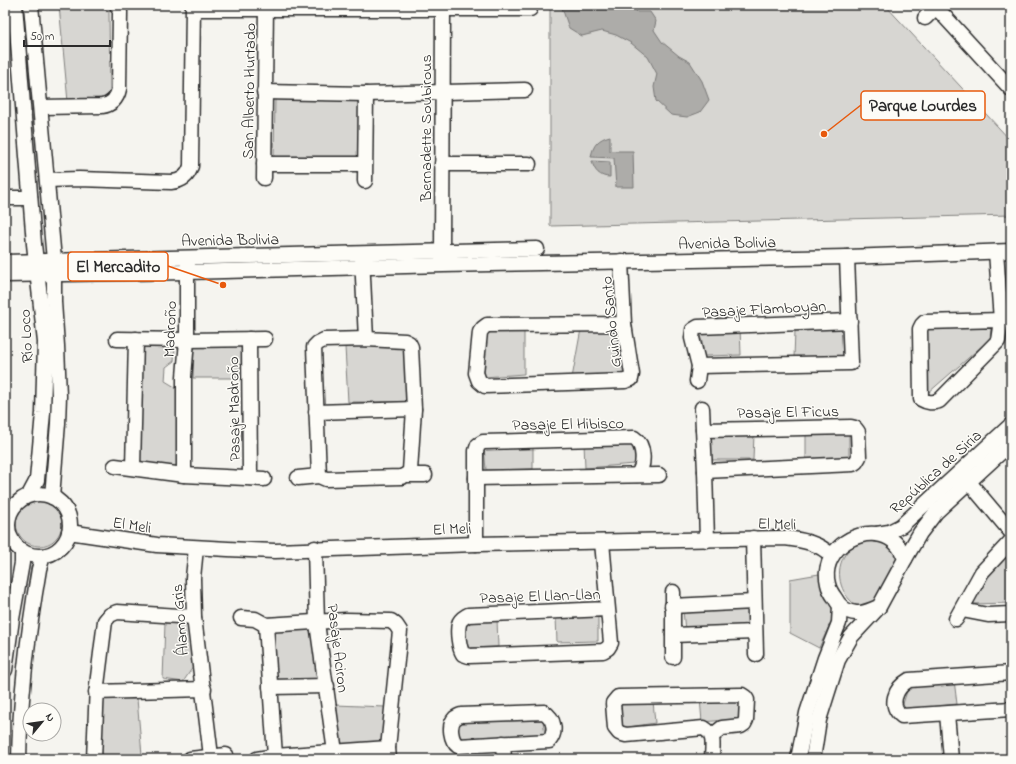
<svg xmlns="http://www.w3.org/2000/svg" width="1016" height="764" viewBox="0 0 1016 764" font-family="'Indie Flower',sans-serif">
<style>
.green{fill:#d7d6d2;stroke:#81807e}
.water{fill:#adaca9;stroke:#797877}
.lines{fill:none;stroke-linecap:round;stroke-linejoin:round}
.minor-casing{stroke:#2b2b2b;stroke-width:17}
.minor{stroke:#fdfcf7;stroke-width:14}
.labels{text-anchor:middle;stroke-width:3;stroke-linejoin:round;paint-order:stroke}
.street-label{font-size:16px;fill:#2b2b2b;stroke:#fdfcf7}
.leader{fill:none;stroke:#e8590c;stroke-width:1.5}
.callout-dot{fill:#e8590c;stroke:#fdfcf7;stroke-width:1.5}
.callout{fill:#fdfcf7;stroke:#e8590c;stroke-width:1.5}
.callout-label{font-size:17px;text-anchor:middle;font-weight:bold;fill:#2b2b2b}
</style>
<rect width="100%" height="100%" fill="#f5f4ef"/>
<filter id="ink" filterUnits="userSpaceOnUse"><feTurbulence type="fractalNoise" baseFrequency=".025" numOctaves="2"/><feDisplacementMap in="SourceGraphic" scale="8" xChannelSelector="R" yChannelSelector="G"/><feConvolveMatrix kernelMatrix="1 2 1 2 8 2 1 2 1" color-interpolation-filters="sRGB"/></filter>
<g filter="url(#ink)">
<!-- green -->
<g class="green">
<path d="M59 5 102 6 109 12 110 94 102 98 68 102Z"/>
<path d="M550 5H885L1011 141V215L550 226Z"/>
<path d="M275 96 361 97 360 159 274 160Z"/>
<path d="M740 327 741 355 704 356 702 341 697 330Z"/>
<path d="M844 327 845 357H794L795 331Z"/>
<path d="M991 327 990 339 928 393 923 392 922 329Z"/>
<path d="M487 329 524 330V374L484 377Z"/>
<path d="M581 329 618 330 620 349 627 373 572 378Z"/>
<path d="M140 344 175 347 174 361 166 367 165 381 180 390 179 467 140 463Z"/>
<path d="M406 345 408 402H348L345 347Z"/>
<path d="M245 346 244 378H193L194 347Z"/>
<path d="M849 432V460L806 462V433Z"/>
<path d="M754 434 753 460H710V437Z"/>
<path d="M634 442 635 464 585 468 584 443Z"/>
<path d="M533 446V469L486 470 484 447Z"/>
<circle cx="39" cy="523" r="23"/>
<path d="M876 539 889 544 900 559 873 604C869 605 864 607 860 606 856 606 853 603 850 600 837 587 835 562 850 549 857 542 866 541 876 539Z"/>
<path d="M1011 549V603L971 604 984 573Z"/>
<path d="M819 574C822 580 822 584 824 590 826 598 830 605 836 611L819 648 790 633V579Z"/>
<path d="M748 606 749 627 685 631 683 610Z"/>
<path d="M598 616V641L557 642 556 617Z"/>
<path d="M497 619 498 647 463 648 464 620Z"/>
<path d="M165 623 188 624 193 667 183 682 163 679Z"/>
<path d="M314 627 320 682 272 684 267 630Z"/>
<path d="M954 680 957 704 901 710 910 682Z"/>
<path d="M741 697 738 719 702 722 700 698Z"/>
<path d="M101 698 137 699 142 755 112 759H102Z"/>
<path d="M621 700 653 701 655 723 622 728Z"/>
<path d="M336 705 385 707 382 742 339 746Z"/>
<path d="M543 720 545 735 457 740V722Z"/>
</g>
<!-- water -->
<g class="water">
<path d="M561 5H632L637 12H650L656 21 654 30 662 42 679 56 690 62 702 81 709 100 700 112 687 117 671 115 656 101 654 87 657 74 648 57 631 43 616 35 602 31 582 36 569 28Z"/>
<path d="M610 136V151H633L634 187H616L614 158 591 157C593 145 598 139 610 136Z"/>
<path d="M592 161 610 162V177C600 177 594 171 592 161Z"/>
</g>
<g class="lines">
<defs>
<g id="minor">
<path d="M15 5 34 244 45 342 43 413 37 480 29 495"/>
<path d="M31 5 54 260V302L57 346 59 396 58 423 52 497"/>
<path d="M934 5 1011 89"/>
<path d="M193 9H530"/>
<path d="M925 18 938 5"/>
<path d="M264 92 366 94 525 90"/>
<path d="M41 107 102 106C111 105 117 99 119 89L120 12 117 5"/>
<path d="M264 164H365"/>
<path d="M442 164H529"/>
<path d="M264 178 266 5"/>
<path d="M47 180 79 179 171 182C181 181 188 177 191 166L193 5"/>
<path d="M365 181 366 94"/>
<path d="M5 198H30"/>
<path d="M996 252 1001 320 998 341 939 401C932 403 928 403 921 399L920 329 922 325 925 322 1001 320H1011"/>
<path d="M362 257 366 339"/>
<path d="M442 258 443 5"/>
<path d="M621 261 624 324 632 374 631 379 625 381 485 386 479 381 476 373 480 332 483 328 487 325 624 324"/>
<path d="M5 262 537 249"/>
<path d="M5 275 187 272 443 265 847 257 1011 251"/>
<path d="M117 339 187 340 265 339"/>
<path d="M249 339 250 478"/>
<path d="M699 366 851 363 847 257"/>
<path d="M697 381 699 366 692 338 693 330 698 327 850 321"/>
<path d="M702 408 705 471 707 540"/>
<path d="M316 412 414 409"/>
<path d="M703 430 851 427 855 428 858 432 859 457 856 462 853 464 705 471"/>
<path d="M115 466 184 475 264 479"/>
<path d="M133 468 136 339"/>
<path d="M184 475V377L187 340V272L188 264"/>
<path d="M963 475 1011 532"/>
<path d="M319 476 314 347 318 343 324 340 366 339 405 341 409 343 411 347 414 409 410 471 406 475"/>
<path d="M298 478 319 476 326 479 401 477 406 475H425"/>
<path d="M476 478 659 475"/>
<circle cx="39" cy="525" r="31"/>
<path d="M69 532 157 545 228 549 275 551 476 544 785 538C803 540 819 543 832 556"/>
<path d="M877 534 889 532 901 526 1011 425"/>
<path d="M753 538 756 654"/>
<path d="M602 542 611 643 608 648 603 651 469 656 463 654C459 648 457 631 459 624 460 619 465 617 468 615L607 609"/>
<path d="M476 544V451L478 445 483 442 634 438C645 445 645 466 637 475"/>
<path d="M196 548 193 578 194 617 211 756"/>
<path d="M315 548 317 623 335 752"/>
<path d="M905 559 920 533 936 512 1011 443"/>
<path d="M673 592V657"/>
<path d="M672 606 754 602"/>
<path d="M962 610 988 615 1011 614"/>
<path d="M241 618 255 619 266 625 346 620 391 621 396 625 400 631 388 748 389 759"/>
<path d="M956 619 982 572 1011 541"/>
<path d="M266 625 275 756"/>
<path d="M673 635 755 632"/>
<path d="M5 670 12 619 22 563V551"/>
<path d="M1011 673 909 680C895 688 888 706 902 716L1011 709"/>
<path d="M270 687 327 686"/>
<path d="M96 692 204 689"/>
<path d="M544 712C554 718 557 732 549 741L458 746C451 741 448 725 455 718 455 718 460 715 461 715Z"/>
<path d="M947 714 951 759"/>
<path d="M503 743 504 759"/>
<path d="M19 759C20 694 28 633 39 569L43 556"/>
<path d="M94 759 97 685 105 621 110 615 117 612 194 617"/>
<path d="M190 759 226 755"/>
<path d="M257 759 275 756 388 748"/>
<path d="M712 759C712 747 716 735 704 728L626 735 619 733 615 728 613 703 618 697 742 695 745 697 747 700 746 720 744 724 741 726 722 728 712 736"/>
<path d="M798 759 807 713 825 658 839 623 840 606"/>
<path d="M813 759 819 720 838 660 851 637 879 607 905 559C901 547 893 538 881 535 853 528 820 554 828 584 829 589 832 594 835 598 839 606 846 612 856 613 864 614 872 609 879 607"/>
</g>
</defs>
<!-- minor casing -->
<use href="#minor" class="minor-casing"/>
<!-- minor -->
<use href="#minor" class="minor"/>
</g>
</g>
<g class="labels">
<!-- street labels -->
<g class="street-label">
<text transform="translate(248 91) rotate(-89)" y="6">San Alberto Hurtado</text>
<text transform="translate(425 128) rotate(-90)" y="6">Bernadette Soubirous</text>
<text transform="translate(230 239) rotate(-1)" y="6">Avenida Bolivia</text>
<text transform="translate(727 242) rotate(-1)" y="6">Avenida Bolivia</text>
<text transform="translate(764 308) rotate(-3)" y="6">Pasaje Flamboyan</text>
<text transform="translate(610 322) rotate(-96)" y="6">Guindo Santo</text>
<text transform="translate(169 329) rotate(-88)" y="6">Madroño</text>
<text transform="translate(25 336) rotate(-93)" y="6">Río Loco</text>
<text transform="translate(233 409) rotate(-91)" y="6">Pasaje Madroño</text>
<text transform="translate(788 411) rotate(-1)" y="6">Pasaje El Ficus</text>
<text transform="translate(568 423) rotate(-1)" y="6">Pasaje El Hibisco</text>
<text transform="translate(935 471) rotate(-42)" y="6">República de Siria</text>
<text transform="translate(777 523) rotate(2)" y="6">El Meli</text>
<text transform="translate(132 524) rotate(9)" y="6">El Meli</text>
<text transform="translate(452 528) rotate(-2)" y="6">El Meli</text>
<text transform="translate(540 595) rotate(-2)" y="6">Pasaje El Llan-Llan</text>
<text transform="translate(179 620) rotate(-95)" y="6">Álamo Gris</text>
<text transform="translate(339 648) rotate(83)" y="6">Pasaje Aciron</text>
</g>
</g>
<!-- callouts -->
<path class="leader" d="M824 134L861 105M223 285L168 266"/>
<g class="callout-dot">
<circle cx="824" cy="134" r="4"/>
<circle cx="223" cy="285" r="4"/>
</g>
<g class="callout">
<rect x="861" y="91" width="124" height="29" rx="4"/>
<rect x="68" y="252" width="100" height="29" rx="4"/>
</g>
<g class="callout-label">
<text x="923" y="111">Parque Lourdes</text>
<text x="118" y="272">El Mercadito</text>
</g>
<!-- margin -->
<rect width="1016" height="764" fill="none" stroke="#fdfcf7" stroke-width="20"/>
<rect x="10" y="10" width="996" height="744" fill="none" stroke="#2b2b2b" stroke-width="1.5" filter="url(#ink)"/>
<!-- north arrow -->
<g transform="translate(42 722) rotate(61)"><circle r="19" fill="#fdfcf7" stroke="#a9a8a5"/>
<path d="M0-3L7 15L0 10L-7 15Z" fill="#2b2b2b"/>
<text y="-6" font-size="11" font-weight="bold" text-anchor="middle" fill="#2b2b2b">N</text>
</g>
<!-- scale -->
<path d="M24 40v6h86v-6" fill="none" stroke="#2b2b2b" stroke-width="2"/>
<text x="30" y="40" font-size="12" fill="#2b2b2b" stroke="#fdfcf7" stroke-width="3" paint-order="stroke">50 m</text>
</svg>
